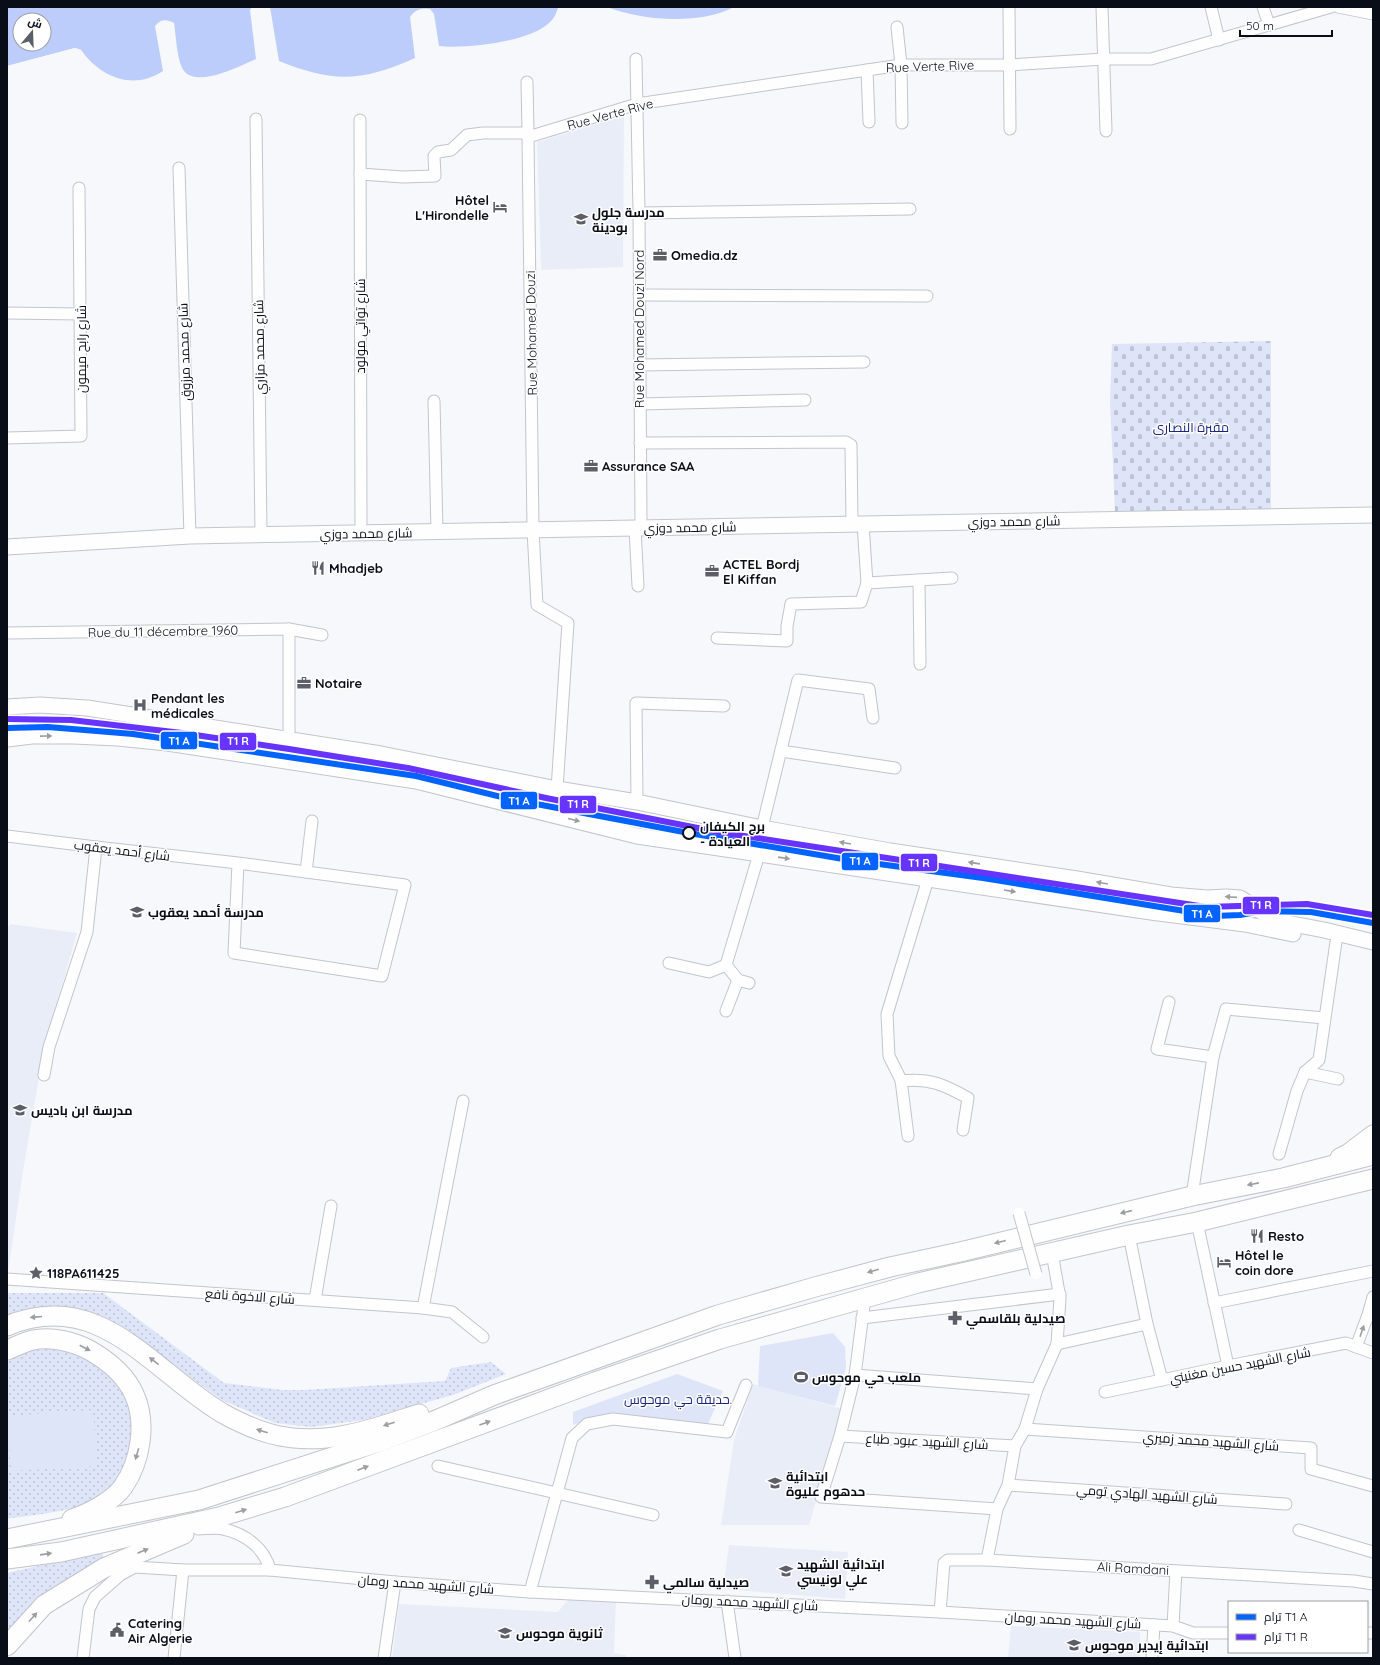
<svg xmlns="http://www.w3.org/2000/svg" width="1380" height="1665" viewBox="0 0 1380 1665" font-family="Quicksand,Cairo,sans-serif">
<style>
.built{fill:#e9edf8}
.grass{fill:url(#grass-dots)}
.cemetery{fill:url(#cemetery-stones)}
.garden{fill:#dee5f8}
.water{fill:#bdcdfb;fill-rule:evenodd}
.pier{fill:#f6f8fb}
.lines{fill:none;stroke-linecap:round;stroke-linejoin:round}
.street-casing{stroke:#c2c5cc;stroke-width:13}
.secondary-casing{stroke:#c2c5cc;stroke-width:17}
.highway-casing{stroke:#c2c5cc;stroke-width:21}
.street{stroke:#fefefe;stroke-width:11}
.secondary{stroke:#fefefe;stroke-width:15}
.highway{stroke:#fefefe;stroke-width:19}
.street-bridge-casing{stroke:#c2c5cc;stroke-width:13;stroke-linecap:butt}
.street-bridge{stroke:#fefefe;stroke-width:11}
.tram-1-casing{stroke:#fff;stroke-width:9}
.tram-2-casing{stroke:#fff;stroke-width:9}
.tram-1{stroke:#0363ff;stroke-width:6}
.tram-2{stroke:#63f;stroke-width:6}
.oneway{fill:#9c9ea2}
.stop-dot{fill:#fff;stroke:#090d18;stroke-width:2}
.labels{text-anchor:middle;stroke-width:3;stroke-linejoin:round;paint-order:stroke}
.street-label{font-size:13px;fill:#090d18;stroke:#fff}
.poi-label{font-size:13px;font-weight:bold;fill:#090d18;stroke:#fff;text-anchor:start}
.park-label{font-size:13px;fill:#19267f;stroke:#fff}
.stop-label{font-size:13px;font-weight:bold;fill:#090d18;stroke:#fff;text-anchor:start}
.line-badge{stroke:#fff;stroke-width:1.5}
.badge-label{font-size:11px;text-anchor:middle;font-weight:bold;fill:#fff}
</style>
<defs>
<pattern id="grass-dots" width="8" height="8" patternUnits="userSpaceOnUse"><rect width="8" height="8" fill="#dee5f8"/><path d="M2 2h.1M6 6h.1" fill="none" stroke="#bdc3d4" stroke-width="1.8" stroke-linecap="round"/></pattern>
<pattern id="cemetery-stones" width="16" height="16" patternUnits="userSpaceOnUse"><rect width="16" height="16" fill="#dee5f8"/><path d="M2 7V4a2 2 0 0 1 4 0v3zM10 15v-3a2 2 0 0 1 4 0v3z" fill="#bdc3d4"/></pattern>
</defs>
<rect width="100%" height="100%" fill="#f6f8fb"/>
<!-- built -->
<g class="built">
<path d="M624 116 623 267 541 270 537 142Z"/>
<path d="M10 924 77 933 44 1048 23 1171 8 1272H7V929Z"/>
<path d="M753 1384 843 1409 809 1525H721L734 1440Z"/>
<path d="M729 1545 848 1552 845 1599 723 1589Z"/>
<path d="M568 1600 616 1601 614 1653 626 1655V1658H392L399 1604 558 1612Z"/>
<path d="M1011 1626 1140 1632V1658H1008Z"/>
</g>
<!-- grass -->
<g class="grass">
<path d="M7 1293H103L224 1383 283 1390H304L445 1381 451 1368 491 1362 506 1374 453 1395 363 1420 311 1427 275 1423 222 1400 130 1334 57 1308 29 1310 7 1316Z"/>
<path d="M45 1349C52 1349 60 1348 66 1350 79 1352 88 1359 98 1367 104 1371 110 1375 115 1380 133 1398 135 1437 126 1460 122 1473 115 1487 103 1495 80 1512 35 1514 7 1519V1358L26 1351Z"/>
<path d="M103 1551V1558L60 1584 30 1609 7 1630V1573Z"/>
</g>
<!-- cemetery -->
<path class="cemetery" d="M1271 341V512L1115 511 1110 401 1112 344Z"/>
<!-- garden -->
<g class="garden">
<path d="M833 1333 845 1347 846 1368 835 1406 758 1386 760 1346Z"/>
<path d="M677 1374 723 1391 707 1426 657 1421 616 1413 593 1418 573 1425V1412Z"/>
<path d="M93 1410 97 1466 11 1471 7 1416Z"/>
</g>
<!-- water -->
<g class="water">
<path d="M7 7H252L250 10 256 59C240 66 198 88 184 71 177 62 176 35 174 23 166 19 161 19 155 26L163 71C133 91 100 77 81 50L75 48 7 66ZM20 20H44V44H20Z"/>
<path d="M270 7H558V8C556 14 554 19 549 23 529 42 466 49 439 46L434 14 430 9C421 8 416 9 410 17L415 58C361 82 334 83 279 61Z"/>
<path d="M607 7H734C700 25 643 21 607 7Z"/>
</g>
<!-- pier -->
<path class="pier" d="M75 48 81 50 86 57V59L80 51 75 50 7 68V66Z"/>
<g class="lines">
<defs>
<g id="street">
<path d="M1009 7 1010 129"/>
<path d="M1102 7 1106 131"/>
<path d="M1211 7 1219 40"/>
<path d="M1263 7 1269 25"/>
<path d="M1338 7 1373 14"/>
<path d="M897 27 901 65 902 123"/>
<path d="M636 59 639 213 641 528"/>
<path d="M867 70 869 122"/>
<path d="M527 82 528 133"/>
<path d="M256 119 261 535"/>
<path d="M360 120 361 533"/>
<path d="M528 137 637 104 901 65H1009L1104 59H1151L1331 7"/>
<path d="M528 137 533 530 537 605 568 623 557 789"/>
<path d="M179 168 190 536"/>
<path d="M360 174 403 177 435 176 434 156 438 152 451 150 467 135 483 133H528V137"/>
<path d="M639 213 910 209"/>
<path d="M639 295 927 296"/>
<path d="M7 313 81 314"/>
<path d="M640 365 864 362"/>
<path d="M434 401 437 532"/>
<path d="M640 404 805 400"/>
<path d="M7 438 81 436 79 188"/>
<path d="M640 443 846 442 851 445 852 524"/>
<path d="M635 528 638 586"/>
<path d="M919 580 920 664"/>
<path d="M867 583 952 578"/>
<path d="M289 629V739"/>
<path d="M7 633 289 629 322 635"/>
<path d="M717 638 787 641V626L791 604 861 602 867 583 863 524"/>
<path d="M781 751 895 768"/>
<path d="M637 802 636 703 724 706"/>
<path d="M762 828 798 680 869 689 873 718"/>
<path d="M7 836 96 847 238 863 405 885 382 976 234 953 238 863"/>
<path d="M306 872 312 821"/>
<path d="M669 963 709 972 726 965"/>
<path d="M749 983 738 980 726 965 759 854"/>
<path d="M1169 1002 1157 1049 1213 1057"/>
<path d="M726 1011 738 980"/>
<path d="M1305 1072 1338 1079"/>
<path d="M44 1075 49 1047 87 932 96 847"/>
<path d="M901 1081C929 1078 943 1084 968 1098L963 1130"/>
<path d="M908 1136 901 1080 889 1056 887 1014 928 879"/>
<path d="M1279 1154 1297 1091 1305 1072 1319 1060 1336 942"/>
<path d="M1192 1196 1213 1057 1226 1009 1324 1018"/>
<path d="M1197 1222 1228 1366"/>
<path d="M1129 1235 1147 1324 1162 1380"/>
<path d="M7 1279 423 1308 452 1312 483 1337"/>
<path d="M865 1298 855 1375 840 1436 821 1497 997 1509"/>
<path d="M315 1300 331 1206"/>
<path d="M1214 1303 1373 1271"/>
<path d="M423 1308 463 1101"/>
<path d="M1368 1315 1373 1297"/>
<path d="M862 1318 1060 1294"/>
<path d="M1057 1344 1147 1324"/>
<path d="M1356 1347 1368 1315 1373 1317"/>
<path d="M855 1375 1037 1389"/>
<path d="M1105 1392 1228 1366 1346 1343 1373 1353"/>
<path d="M1025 1429 1311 1448V1469L1373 1486"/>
<path d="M840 1436 1015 1446"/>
<path d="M438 1466 653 1515"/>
<path d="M1008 1485 1286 1504"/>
<path d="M198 1529C206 1529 215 1527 223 1529 244 1533 265 1548 270 1570"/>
<path d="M1299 1530 1373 1552"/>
<path d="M987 1560 997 1509 1008 1485 1015 1446 1025 1429 1037 1389 1057 1344 1060 1298 1052 1253"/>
<path d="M530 1592 572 1438 587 1424 613 1419 727 1432 746 1385"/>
<path d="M727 1601 735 1658"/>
<path d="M940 1612 944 1563 948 1560H987L1354 1581 1373 1584"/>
<path d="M1173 1626 1176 1571"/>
<path d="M1367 1633H1373"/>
<path d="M83 1658 89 1609 95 1597 120 1575 135 1567 183 1570H270L395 1582 530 1592 940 1612 1173 1626 1193 1633H1229"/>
<path d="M174 1658 183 1570"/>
<path d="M384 1658 395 1582"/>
<path d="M1152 1658 1154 1625"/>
</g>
<g id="secondary">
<path d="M7 547 190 536 1373 515"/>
<path d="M7 707 40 705 87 708 381 754 557 789 637 802 762 828 890 851 1077 879 1171 895 1207 898 1226 897 1240 898 1268 916 1282 922 1324 930 1373 942"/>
<path d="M7 739 32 736H73L118 738 167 743 220 751 416 781 637 836 1151 912 1245 924 1293 934"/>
</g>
<g id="highway">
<path d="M1340 1158 1348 1154 1373 1135"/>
<path d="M7 1326C100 1287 152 1371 222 1413 240 1423 260 1432 280 1436 328 1446 375 1428 419 1414"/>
<path d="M7 1350C15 1347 24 1342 33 1340 52 1336 75 1342 91 1351 108 1361 126 1376 134 1394 147 1422 141 1461 123 1487 113 1501 88 1514 72 1519"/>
<path d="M7 1539 199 1500 379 1442 434 1421 494 1395 718 1315 815 1287 890 1267 960 1252 1192 1196 1283 1178 1373 1155"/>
<path d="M7 1559 61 1552 219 1517 285 1497 595 1382 720 1339 865 1298 918 1283 1129 1235 1197 1222 1373 1179"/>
<path d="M7 1646 44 1605 104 1568 184 1534"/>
</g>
</defs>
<!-- street casing -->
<use href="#street" class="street-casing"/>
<!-- secondary casing -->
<use href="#secondary" class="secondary-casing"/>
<!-- highway casing -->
<use href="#highway" class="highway-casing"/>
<!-- street -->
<use href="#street" class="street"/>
<!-- secondary -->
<use href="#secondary" class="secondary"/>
<!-- highway -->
<use href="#highway" class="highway"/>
<defs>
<path id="street-bridge" d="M1019 1213 1036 1274"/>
</defs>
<!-- street-bridge casing -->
<use href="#street-bridge" class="street-bridge-casing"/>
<!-- street-bridge -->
<use href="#street-bridge" class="street-bridge"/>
<defs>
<path id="tram-1" d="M7 728 48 727 133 734 416 776 510 799 689 833 849 860 983 878 1215 916 1240 915 1262 911 1311 912 1373 923"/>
<path id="tram-2" d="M7 719 71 720 182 733 289 749 408 768 546 798 718 832 1206 907 1307 904 1373 915"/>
</defs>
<!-- tram-1 casing -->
<use href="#tram-1" class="tram-1-casing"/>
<!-- tram-2 casing -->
<use href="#tram-2" class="tram-2-casing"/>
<!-- tram-1 -->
<use href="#tram-1" class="tram-1"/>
<!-- tram-2 -->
<use href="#tram-2" class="tram-2"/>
</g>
<!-- one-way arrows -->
<defs><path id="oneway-solid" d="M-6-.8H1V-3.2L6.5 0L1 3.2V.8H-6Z"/></defs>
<g class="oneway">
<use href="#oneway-solid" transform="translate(46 736) rotate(-1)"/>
<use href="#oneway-solid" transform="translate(574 820) rotate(14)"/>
<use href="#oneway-solid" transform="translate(845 843) rotate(-170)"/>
<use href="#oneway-solid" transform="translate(784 858) rotate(8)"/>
<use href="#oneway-solid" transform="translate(974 863) rotate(-172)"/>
<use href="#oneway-solid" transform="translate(1102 883) rotate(-170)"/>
<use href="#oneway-solid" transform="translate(1010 891) rotate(9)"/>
<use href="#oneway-solid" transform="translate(1231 897) rotate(-176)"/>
<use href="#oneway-solid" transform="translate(1253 1184) rotate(169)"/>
<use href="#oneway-solid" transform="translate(1126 1212) rotate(167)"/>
<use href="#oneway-solid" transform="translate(1000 1242) rotate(166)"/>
<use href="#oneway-solid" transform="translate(873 1271) rotate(164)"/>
<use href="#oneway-solid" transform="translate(36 1317) rotate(175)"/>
<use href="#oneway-solid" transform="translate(1362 1331) rotate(-71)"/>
<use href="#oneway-solid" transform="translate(85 1348) rotate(27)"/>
<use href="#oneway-solid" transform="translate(154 1361) rotate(-142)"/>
<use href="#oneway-solid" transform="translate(485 1423) rotate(-20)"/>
<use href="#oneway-solid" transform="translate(389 1424) rotate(163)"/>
<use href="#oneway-solid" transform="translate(262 1431) rotate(-163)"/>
<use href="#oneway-solid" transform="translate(137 1454) rotate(106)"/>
<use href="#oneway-solid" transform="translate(363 1468) rotate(-21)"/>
<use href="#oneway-solid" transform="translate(241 1511) rotate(-17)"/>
<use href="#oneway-solid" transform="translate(143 1551) rotate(-23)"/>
<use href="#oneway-solid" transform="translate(46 1554) rotate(-8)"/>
<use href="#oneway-solid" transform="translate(33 1617) rotate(-48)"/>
</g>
<!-- icons -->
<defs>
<symbol id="hotel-bare" viewBox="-9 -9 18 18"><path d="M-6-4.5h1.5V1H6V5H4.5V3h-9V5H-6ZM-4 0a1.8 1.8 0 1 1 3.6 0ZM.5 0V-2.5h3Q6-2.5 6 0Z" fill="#5c5f67" stroke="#fff" stroke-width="2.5" paint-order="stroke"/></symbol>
<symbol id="school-bare" viewBox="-9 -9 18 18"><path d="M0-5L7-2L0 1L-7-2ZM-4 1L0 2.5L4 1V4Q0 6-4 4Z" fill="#5c5f67" stroke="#fff" stroke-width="2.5" paint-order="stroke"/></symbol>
<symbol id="office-bare" viewBox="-9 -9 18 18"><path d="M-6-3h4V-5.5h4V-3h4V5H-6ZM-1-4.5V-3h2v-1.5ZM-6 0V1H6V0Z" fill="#5c5f67" stroke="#fff" stroke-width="2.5" paint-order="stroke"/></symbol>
<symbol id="restaurant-bare" viewBox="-9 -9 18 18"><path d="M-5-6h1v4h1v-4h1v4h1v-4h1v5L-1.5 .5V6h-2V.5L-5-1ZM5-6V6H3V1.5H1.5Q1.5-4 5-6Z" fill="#5c5f67" stroke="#fff" stroke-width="2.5" paint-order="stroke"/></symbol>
<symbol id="hospital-bare" viewBox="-9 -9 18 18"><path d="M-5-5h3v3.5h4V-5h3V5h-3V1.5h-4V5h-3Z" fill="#5c5f67" stroke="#fff" stroke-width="2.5" paint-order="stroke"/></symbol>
<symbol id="sight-bare" viewBox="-9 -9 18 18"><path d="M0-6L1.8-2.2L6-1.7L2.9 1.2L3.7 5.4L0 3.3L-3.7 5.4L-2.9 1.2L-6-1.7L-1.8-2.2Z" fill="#5c5f67" stroke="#fff" stroke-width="2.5" paint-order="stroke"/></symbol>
<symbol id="pharmacy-bare" viewBox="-9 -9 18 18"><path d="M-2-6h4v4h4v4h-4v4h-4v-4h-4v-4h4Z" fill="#5c5f67" stroke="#fff" stroke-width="2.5" paint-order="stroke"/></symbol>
<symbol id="stadium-bare" viewBox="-9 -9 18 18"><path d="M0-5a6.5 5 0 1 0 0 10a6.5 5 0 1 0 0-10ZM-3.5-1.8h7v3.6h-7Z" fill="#5c5f67" stroke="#fff" stroke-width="2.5" paint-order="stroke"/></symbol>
<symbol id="civic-bare" viewBox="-9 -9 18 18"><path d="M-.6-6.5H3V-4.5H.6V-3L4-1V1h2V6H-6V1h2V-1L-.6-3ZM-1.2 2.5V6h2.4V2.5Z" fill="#5c5f67" stroke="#fff" stroke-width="2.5" paint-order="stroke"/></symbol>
</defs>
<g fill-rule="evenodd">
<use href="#hotel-bare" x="490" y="197" width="20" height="20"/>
<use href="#school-bare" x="571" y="209" width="20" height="20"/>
<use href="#office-bare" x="650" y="245" width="20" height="20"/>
<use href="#office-bare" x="581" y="456" width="20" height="20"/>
<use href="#restaurant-bare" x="308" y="558" width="20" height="20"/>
<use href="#office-bare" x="702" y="561" width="20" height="20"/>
<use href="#office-bare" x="294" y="673" width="20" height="20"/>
<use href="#hospital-bare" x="130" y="695" width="20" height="20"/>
<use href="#school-bare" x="127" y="902" width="20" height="20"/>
<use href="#school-bare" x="10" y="1100" width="20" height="20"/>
<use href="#restaurant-bare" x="1247" y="1226" width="20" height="20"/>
<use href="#hotel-bare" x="1214" y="1252" width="20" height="20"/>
<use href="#sight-bare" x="26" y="1263" width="20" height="20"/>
<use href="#pharmacy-bare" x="945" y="1308" width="20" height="20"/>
<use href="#stadium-bare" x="791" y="1367" width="20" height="20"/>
<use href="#school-bare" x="765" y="1473" width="20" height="20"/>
<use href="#school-bare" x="776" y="1561" width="20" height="20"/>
<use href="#pharmacy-bare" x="642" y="1572" width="20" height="20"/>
<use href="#civic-bare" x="107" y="1620" width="20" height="20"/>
<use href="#school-bare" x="495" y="1623" width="20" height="20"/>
<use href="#school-bare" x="1064" y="1635" width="20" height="20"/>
</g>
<!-- markers -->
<circle class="stop-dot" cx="689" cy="833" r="6"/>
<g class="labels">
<!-- street labels -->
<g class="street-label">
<text transform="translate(930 66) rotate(-2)" y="5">Rue Verte Rive</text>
<text transform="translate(610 114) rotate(-15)" y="5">Rue Verte Rive</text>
<text transform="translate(360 326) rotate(-90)" y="5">شارع تواتي مولود</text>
<text transform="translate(639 329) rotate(-90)" y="5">Rue Mohamed Douzi Nord</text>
<text transform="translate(531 333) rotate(-91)" y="5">Rue Mohamed Douzi</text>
<text transform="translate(259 347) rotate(-91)" y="5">شارع محمد مزاري</text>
<text transform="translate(81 349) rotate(-90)" y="5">شارع رابح ميمون</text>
<text transform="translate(184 352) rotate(-92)" y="5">شارع محمد مرزوق</text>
<text transform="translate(1014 521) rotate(-1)" y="5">شارع محمد دوزي</text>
<text transform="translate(690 527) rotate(-1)" y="5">شارع محمد دوزي</text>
<text transform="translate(366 533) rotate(-1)" y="5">شارع محمد دوزي</text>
<text transform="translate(163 631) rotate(-1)" y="5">Rue du 11 décembre 1960</text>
<text transform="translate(122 850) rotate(7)" y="5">شارع أحمد يعقوب</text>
<text transform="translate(250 1296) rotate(4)" y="5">شارع الاخوة نافع</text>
<text transform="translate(1240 1365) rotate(-11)" y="5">شارع الشهيد حسين مغنيني</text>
<text transform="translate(927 1441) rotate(3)" y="5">شارع الشهيد عبود طباع</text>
<text transform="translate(1211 1441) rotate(4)" y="5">شارع الشهيد محمد زميري</text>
<text transform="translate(1147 1494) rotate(4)" y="5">شارع الشهيد الهادي تومي</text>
<text transform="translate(1133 1568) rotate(3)" y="5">Ali Ramdani</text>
<text transform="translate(426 1584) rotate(4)" y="5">شارع الشهيد محمد رومان</text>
<text transform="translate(750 1602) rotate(3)" y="5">شارع الشهيد محمد رومان</text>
<text transform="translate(1073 1620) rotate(3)" y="5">شارع الشهيد محمد رومان</text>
</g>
<!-- poi labels -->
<g class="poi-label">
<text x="489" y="205" text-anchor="end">Hôtel<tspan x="489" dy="15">L'Hirondelle</tspan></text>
<text x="592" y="217">مدرسة جلول<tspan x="592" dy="15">بودينة</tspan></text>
<text x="671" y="260">Omedia.dz</text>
<text x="602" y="471">Assurance SAA</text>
<text x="723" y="569">ACTEL Bordj<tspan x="723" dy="15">El Kiffan</tspan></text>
<text x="329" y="573">Mhadjeb</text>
<text x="315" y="688">Notaire</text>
<text x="151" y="703">Pendant les<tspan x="151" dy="15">médicales</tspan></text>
<text x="148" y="917">مدرسة أحمد يعقوب</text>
<text x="31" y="1115">مدرسة ابن باديس</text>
<text x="1268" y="1241">Resto</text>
<text x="1235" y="1260">Hôtel le<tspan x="1235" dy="15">coin dore</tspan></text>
<text x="47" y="1278">118PA611425</text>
<text x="966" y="1323">صيدلية بلقاسمي</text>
<text x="812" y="1382">ملعب حي موحوس</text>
<text x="786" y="1481">ابتدائية<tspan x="786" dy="15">حدهوم عليوة</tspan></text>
<text x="797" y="1569">ابتدائية الشهيد<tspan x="797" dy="15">علي لونيسي</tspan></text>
<text x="663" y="1587">صيدلية سالمي</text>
<text x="128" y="1628">Catering<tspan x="128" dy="15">Air Algerie</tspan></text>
<text x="516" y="1638">ثانوية موحوس</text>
<text x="1085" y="1650">ابتدائية إيدير موحوس</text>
</g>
<!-- park labels -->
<g class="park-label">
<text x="1191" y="432">مقبرة النصارى</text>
<text x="678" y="1404">حديقة حي موحوس.</text>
</g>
<!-- stop labels -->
<g class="stop-label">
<text x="700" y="831">برج الكيفان<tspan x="700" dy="15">- العيادة</tspan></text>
</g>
</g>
<g class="line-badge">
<rect x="160" y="731" width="38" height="19" rx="4" fill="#0363ff"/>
<rect x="219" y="732" width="38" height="19" rx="4" fill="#63f"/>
<rect x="500" y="791" width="38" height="19" rx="4" fill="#0363ff"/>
<rect x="559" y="795" width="38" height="19" rx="4" fill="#63f"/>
<rect x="841" y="852" width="38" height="19" rx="4" fill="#0363ff"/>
<rect x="900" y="853" width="38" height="19" rx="4" fill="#63f"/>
<rect x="1242" y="896" width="38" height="19" rx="4" fill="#63f"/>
<rect x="1183" y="904" width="38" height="19" rx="4" fill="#0363ff"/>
</g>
<g class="badge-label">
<text x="179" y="745">T1 A</text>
<text x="238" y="745">T1 R</text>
<text x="519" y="805">T1 A</text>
<text x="578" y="808">T1 R</text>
<text x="860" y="865">T1 A</text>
<text x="919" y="867">T1 R</text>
<text x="1261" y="909">T1 R</text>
<text x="1202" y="918">T1 A</text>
</g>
<!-- border -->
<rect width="1380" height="1665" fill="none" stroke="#090d18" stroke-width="16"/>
<!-- legend -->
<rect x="1228" y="1601" width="140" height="52" fill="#ffffff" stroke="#9d9ea3"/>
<rect x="1236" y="1614" width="20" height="6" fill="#0363ff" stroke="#9d9ea3"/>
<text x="1264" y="1621" font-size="12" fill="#090d18">ترام T1 A</text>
<rect x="1236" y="1634" width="20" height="6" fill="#6633ff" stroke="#9d9ea3"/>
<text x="1264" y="1641" font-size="12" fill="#090d18">ترام T1 R</text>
<!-- north arrow -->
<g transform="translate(32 32) rotate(19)"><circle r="19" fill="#ffffff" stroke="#9d9ea3"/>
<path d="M0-3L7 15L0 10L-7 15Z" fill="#5c5f67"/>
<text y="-6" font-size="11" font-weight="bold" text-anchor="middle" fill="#090d18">ش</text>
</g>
<!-- scale -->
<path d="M1240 30v6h92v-6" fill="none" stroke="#090d18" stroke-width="2"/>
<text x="1246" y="30" font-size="12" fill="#090d18" stroke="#ffffff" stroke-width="3" paint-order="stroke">50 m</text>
</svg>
